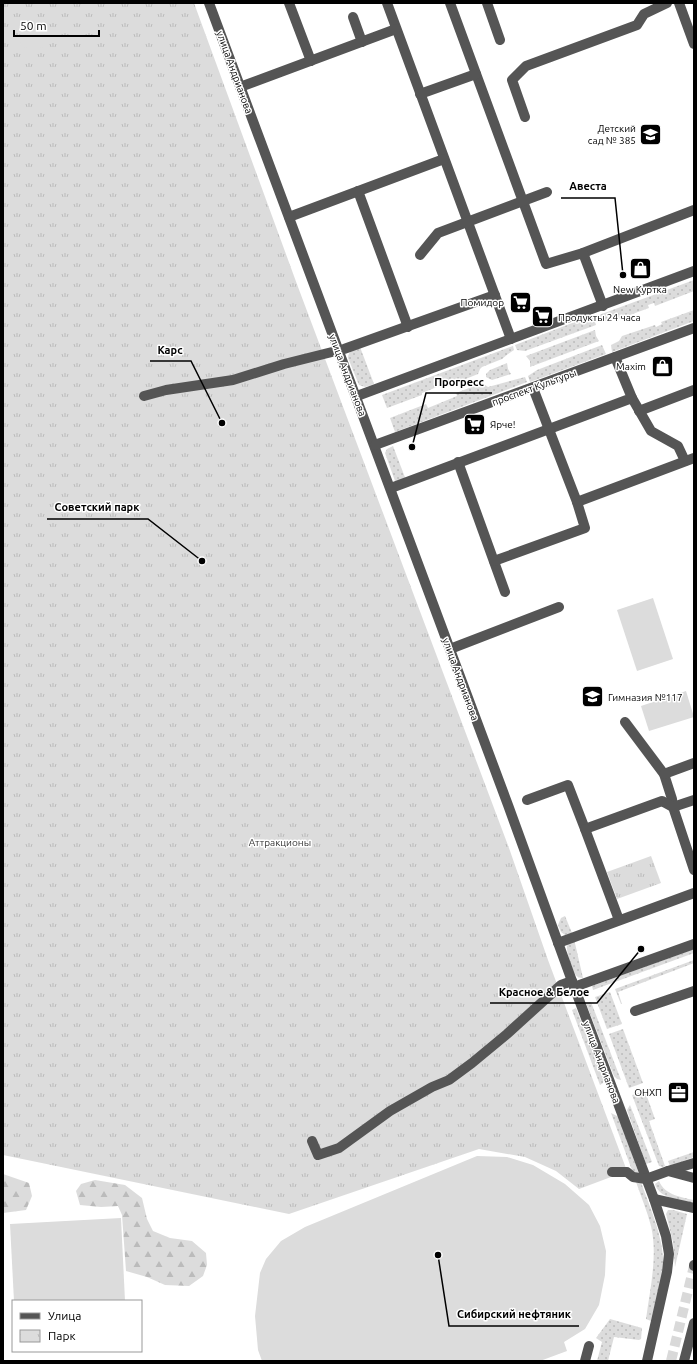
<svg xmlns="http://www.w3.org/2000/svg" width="697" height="1364" viewBox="0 0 697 1364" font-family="Ubuntu,sans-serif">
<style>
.grass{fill:url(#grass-dots)}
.forest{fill:url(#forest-firs)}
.park{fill:url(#park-tufts)}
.pitch{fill:#dcdcdc}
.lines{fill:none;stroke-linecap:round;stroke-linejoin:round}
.minor-tunnel{stroke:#d9d9d9;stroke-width:10;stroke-dasharray:10 5;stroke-linecap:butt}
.minor{stroke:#555;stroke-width:10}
.labels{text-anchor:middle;stroke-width:3;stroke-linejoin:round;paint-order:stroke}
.street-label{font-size:10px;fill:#000;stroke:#fff}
.poi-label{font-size:10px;fill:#000;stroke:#fff;text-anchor:end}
.park-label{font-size:10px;fill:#333;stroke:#fff}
.leader{fill:none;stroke:#000;stroke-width:1.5}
.callout-dot{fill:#000;stroke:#fff;stroke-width:1.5}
.callout-label{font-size:11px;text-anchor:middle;font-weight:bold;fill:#000;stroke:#fff;stroke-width:3;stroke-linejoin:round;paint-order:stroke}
</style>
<defs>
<pattern id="grass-dots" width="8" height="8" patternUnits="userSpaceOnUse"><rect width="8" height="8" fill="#dcdcdc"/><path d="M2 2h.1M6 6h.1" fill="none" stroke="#bbb" stroke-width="1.8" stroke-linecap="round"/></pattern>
<pattern id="forest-firs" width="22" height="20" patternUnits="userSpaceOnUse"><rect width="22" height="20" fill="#dcdcdc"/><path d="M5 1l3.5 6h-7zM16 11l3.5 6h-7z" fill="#bbb"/></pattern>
<pattern id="park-tufts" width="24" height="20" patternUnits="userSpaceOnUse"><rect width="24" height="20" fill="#dcdcdc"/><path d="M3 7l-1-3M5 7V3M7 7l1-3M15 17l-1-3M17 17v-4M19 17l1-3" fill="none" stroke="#bbb"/></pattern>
</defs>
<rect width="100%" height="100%" fill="#fff"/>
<!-- grass -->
<g class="grass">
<path d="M694 280V291L655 306 654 303 648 305 649 308 616 320 611 319 602 322 599 315Z"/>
<path d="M694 310V321L612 352 611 345 619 341 622 336 655 325 656 327 662 324 661 322Z"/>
<path d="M593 315 596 325 525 351 517 350 515 345Z"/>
<path d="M595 330 596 336 599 341 530 367V361L526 356Z"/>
<path d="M602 345 606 354 530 382 528 376 537 370Z"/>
<path d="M513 346 514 350 508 354 502 359 482 367 480 369 478 374 453 384 452 381 422 393V395L387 408 382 395Z"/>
<path d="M360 347 374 384 365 387 359 385 348 358C348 351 354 349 360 347Z"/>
<path d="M507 363 508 369 511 374 492 380 486 377V374L490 370Z"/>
<path d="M525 377 527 382 395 432 390 418 426 404 428 408 457 396 456 393 482 383 488 387Z"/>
<path d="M393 446 406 480 396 482 395 481 385 453 387 449Z"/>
<path d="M565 916 572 933 565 935 561 932 558 925 561 918Z"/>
<path d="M574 939 583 978C579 978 577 977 575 974 572 969 566 951 567 946 568 943 571 941 574 939Z"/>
<path d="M694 949V953L593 990 592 986Z"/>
<path d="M694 960V963L618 992 622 1004H621L615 989Z"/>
<path d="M610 992 622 1024 607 1029 595 997Z"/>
<path d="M591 1002 621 1080 617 1079 614 1076 586 1003Z"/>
<path d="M576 1008 604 1079 603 1083 600 1085 572 1010Z"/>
<path d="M623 1029 643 1083 629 1088 609 1034Z"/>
<path d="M645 1091 655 1119 649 1121 665 1166 663 1167 659 1166 632 1095Z"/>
<path d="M630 1105 652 1162 646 1164 627 1110Z"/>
<path d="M611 1113 619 1117 640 1177 633 1173Z"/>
<path d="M694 1152V1157L670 1166 668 1161Z"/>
<path d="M659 1181C665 1195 680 1197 694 1200V1203C682 1200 659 1199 655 1184Z"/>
<path d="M636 1182H641C649 1205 662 1234 663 1258 664 1279 655 1301 651 1321L646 1319C650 1289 658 1256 651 1226 647 1211 641 1196 636 1182Z"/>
<path d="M668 1210H673L687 1214 675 1267 673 1242 666 1214Z"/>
<path d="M610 1319 642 1328 641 1339 639 1340 614 1337 608 1361H597L602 1342 596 1338Z"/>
</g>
<!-- forest -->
<g class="forest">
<path d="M3 1174 29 1183 32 1196 26 1210 3 1213Z"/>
<path d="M95 1180 125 1185 142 1198 147 1219 153 1231 170 1238 192 1241 206 1253 207 1265 203 1276 189 1286 165 1285 147 1277 126 1271 122 1215 118 1206 101 1207 80 1205 76 1191 81 1184Z"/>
</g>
<!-- park -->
<g class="park">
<path d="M3 3H194L298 287 509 848 548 960 627 1171 579 1189 556 1171 525 1157 479 1149 289 1214 3 1155Z"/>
<path d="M651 856 661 883 617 899 607 872Z"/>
</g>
<!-- pitch -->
<g class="pitch">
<path d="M46 21V47L21 48 20 22Z"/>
<path d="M653 598 673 659 637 671 617 610Z"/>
<path d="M686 691 694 717 649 731 641 706Z"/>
<path d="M477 1156 507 1157 533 1165 565 1184 589 1205 600 1226 606 1251 605 1275 599 1305 585 1329 564 1342 567 1351 540 1361H262L258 1350 255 1316 260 1273 266 1259 281 1241 305 1227Z"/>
<path d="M121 1218 125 1301H14L10 1224Z"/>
</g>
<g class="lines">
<!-- minor-tunnel -->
<path class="minor-tunnel" d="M671 1361 694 1266"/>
<!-- minor -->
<g class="minor">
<path d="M209 3 508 805 572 981 654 1199 666 1236 669 1254 667 1272 647 1361"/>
<path d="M289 3 311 61"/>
<path d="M387 3 511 339"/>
<path d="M450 3 546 264 583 253 694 210"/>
<path d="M487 3 500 40"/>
<path d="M679 3 694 44"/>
<path d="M353 17 362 42"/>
<path d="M240 87 396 29"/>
<path d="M420 94 476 74"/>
<path d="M525 117 512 80 526 66 637 25 644 14 667 3"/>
<path d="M358 191 408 327"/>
<path d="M289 217 444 159"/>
<path d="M583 253 603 306"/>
<path d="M420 255 438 233 547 192"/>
<path d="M144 396 166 390 233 380 284 364 344 349 495 295"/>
<path d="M357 396 694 271"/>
<path d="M632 398 651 431 678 446 685 461"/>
<path d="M639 411 694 390"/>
<path d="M375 445 694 328"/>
<path d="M458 462 505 592"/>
<path d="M391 488 632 398 615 357"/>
<path d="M577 502 694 458"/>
<path d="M494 561 585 528 577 502 533 388"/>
<path d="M450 649 559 607"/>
<path d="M625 722 664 774 672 799 673 807 694 870"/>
<path d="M664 774 694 763"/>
<path d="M527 800 568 785 585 829 662 801 673 807 694 800"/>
<path d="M585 829 619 920"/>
<path d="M558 943 694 893"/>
<path d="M574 987 694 944"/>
<path d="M635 1011 694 991"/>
<path d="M312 1141 318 1155 339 1148 390 1111 432 1087 449 1080 472 1063 507 1034 561 985 572 981"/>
<path d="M668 1171 694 1163"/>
<path d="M612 1172H627L633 1177 646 1179 668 1171 694 1178"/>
<path d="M654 1199 694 1208"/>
<path d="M694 1266V1265"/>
<path d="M585 1361 589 1346"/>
<path d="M684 1361 694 1323"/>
</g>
</g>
<!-- icons -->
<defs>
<symbol id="school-square" viewBox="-11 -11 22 22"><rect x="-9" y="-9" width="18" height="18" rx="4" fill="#000" stroke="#fff"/><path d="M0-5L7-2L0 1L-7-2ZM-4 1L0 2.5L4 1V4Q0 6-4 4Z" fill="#fff"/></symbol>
<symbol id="shop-square" viewBox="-11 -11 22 22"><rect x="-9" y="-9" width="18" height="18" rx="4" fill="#000" stroke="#fff"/><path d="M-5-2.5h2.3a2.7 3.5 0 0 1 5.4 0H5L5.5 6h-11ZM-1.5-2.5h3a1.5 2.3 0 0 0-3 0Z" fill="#fff"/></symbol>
<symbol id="supermarket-square" viewBox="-11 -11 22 22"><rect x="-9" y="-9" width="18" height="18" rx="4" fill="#000" stroke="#fff"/><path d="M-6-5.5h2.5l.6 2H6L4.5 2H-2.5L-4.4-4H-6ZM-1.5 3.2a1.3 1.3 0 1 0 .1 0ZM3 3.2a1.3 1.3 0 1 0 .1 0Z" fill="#fff"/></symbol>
<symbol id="office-square" viewBox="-11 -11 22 22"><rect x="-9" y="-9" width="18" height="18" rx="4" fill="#000" stroke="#fff"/><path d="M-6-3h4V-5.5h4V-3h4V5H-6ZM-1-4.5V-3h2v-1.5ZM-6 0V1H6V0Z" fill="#fff"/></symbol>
</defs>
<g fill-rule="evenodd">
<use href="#school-square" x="638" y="122" width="25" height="25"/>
<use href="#shop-square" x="628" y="256" width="25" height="25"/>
<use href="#supermarket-square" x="508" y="290" width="25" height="25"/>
<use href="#supermarket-square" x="530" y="304" width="25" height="25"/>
<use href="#shop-square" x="650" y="354" width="25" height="25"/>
<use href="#supermarket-square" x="462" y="412" width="25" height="25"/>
<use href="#school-square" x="580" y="684" width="25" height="25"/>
<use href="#office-square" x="666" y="1080" width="25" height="25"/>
</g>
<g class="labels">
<!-- street labels -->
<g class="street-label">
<text transform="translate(235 72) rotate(70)" y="4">улица Андрианова</text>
<text transform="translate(348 375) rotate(69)" y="4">улица Андрианова</text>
<text transform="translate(534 387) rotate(-20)" y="4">проспект Культуры</text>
<text transform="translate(461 679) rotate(70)" y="4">улица Андрианова</text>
<text transform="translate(602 1062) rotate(69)" y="4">улица Андрианова</text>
</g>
<!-- poi labels -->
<g class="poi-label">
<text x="636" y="132">Детский<tspan x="636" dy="12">сад № 385</tspan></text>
<text x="640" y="293" text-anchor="middle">New Куртка</text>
<text x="504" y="306">Помидор</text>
<text x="558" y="321" text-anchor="start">Продукты 24 часа</text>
<text x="646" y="370">Maxim</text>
<text x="490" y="428" text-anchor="start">Ярче!</text>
<text x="608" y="701" text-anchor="start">Гимназия №117</text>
<text x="662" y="1096">ОНХП</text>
</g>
<!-- park labels -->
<g class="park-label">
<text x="280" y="846">Аттракционы</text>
</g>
</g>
<!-- callouts -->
<path class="leader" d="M623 275L615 198H561M222 423L191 361H150M412 447L426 393H492M202 561L148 519H47M641 949L597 1003H490M438 1255L449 1326H579"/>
<g class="callout-dot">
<circle cx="623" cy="275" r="4"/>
<circle cx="222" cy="423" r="4"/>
<circle cx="412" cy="447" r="4"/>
<circle cx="202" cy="561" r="4"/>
<circle cx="641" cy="949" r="4"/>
<circle cx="438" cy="1255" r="4"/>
</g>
<g class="callout-label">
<text x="588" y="190">Авеста</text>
<text x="170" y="354">Карс</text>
<text x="459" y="386">Прогресс</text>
<text x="97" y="511">Советский парк</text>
<text x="544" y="996">Красное &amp; Белое</text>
<text x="514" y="1318">Сибирский нефтяник</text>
</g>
<!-- border -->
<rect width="697" height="1364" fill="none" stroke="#000000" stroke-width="8"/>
<!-- legend -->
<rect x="12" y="1300" width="130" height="52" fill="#ffffff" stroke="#999999"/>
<rect x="20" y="1313" width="20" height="6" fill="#555555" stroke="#999999"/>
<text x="48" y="1320" font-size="12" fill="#000000">Улица</text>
<rect x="20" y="1330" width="20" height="12" fill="url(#park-tufts)" stroke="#999999"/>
<text x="48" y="1340" font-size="12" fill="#000000">Парк</text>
<!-- scale -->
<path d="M14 30v6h85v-6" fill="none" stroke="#000000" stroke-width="2"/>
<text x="20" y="30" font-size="12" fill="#000000" stroke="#ffffff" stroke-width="3" paint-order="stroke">50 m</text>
</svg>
